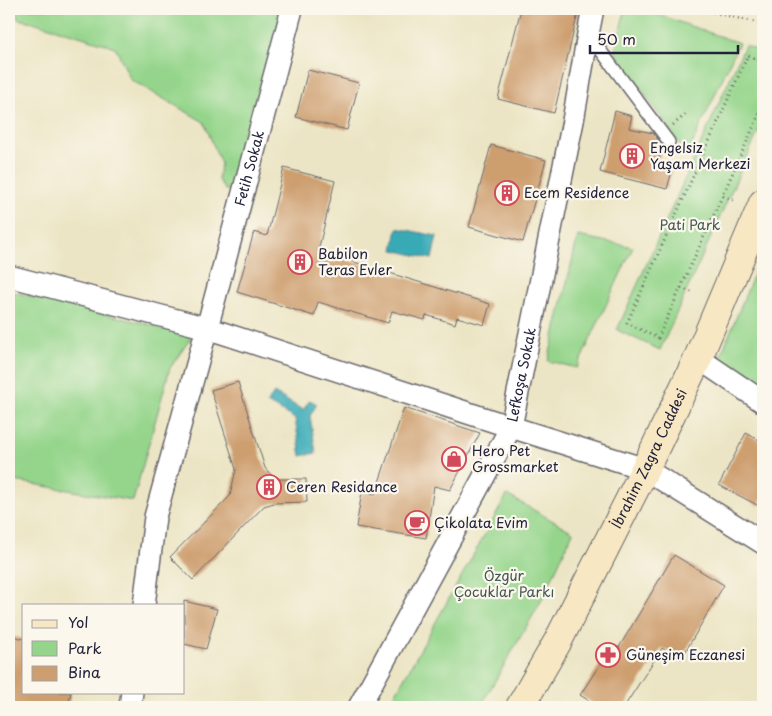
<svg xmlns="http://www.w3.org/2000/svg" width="772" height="716" viewBox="0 0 772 716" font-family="'Playpen Sans',sans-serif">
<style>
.green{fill:#94d58b;stroke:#5b7c63}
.water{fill:#39aab6;stroke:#2e6678}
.building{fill:#cd9e6e}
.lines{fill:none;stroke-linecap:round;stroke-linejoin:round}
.lane-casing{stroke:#69666b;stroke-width:14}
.street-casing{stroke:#69666b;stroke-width:24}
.secondary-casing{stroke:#69666b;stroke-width:30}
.path{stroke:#69666b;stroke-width:3;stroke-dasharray:1 4;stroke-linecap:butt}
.lane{stroke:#fff;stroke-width:11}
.street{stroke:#fff;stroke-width:21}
.secondary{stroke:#f7e8c3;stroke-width:28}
.labels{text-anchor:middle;stroke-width:4.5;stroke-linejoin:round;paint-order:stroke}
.poi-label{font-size:14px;fill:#22223b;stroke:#fbf7ec;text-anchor:start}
.street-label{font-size:14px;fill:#22223b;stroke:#fbf7ec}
.park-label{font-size:14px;fill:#445853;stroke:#fbf7ec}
</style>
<rect width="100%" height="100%" fill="#fbf7ec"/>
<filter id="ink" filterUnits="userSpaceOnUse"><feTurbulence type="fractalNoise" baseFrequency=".02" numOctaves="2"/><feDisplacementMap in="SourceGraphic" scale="10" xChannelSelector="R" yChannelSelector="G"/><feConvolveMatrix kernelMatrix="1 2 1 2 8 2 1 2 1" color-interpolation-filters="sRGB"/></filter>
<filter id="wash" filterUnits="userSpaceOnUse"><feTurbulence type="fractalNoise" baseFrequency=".0096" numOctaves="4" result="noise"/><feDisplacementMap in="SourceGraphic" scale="20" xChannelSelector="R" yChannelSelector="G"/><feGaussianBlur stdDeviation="1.12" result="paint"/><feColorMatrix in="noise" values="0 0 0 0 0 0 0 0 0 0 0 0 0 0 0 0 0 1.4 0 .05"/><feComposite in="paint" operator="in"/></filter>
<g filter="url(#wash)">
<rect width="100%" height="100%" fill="#ece5c5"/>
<!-- green -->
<g class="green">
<path d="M15 9H286L235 190H225L218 179 221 164 204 122 131 80 115 47 33 22 18 19Z"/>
<path d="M625 9H642L739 43 687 155 615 52Z"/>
<path d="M745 45 763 53V121L660 350 617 330Z"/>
<path d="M578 236 633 247 577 368 548 361Z"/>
<path d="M763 252V389L718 362Z"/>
<path d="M9 291 193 335 170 368 133 501 9 480Z"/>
<path d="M507 495 573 532 543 598 480 707H388Z"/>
</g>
<!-- water -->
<g class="water">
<path d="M397 228 437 236 432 259 393 250Z"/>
<path d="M274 393 303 410 310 400 317 404 310 416 316 453 301 456 295 419 267 403Z"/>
</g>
<g id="blocks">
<!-- building -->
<g class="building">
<path d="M521 9H579L554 113 498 99Z"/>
<path d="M308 70 359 83 347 130 296 117Z"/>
<path d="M615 111 632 116 629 128 653 133 662 145 657 167 672 171 667 189 600 172Z"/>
<path d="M491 145 546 160 523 242 469 227Z"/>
<path d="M284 168 335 181 318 251 490 304 484 325 457 317 455 324 426 315 425 320 392 311 388 323 318 302 314 316 237 292 254 232 267 236Z"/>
<path d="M238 382 265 468 275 479H306L307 502 274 503 264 506 193 580 170 557 230 496 236 469 211 390Z"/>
<path d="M404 408 480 433 450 490 434 486 426 538 356 527 362 492 375 494Z"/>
<path d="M746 433 763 442V497L759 506 719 485Z"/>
<path d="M674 555 724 585 681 659 662 648 624 707H599L580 695 612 646 618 649Z"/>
<path d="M184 601 217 609 206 649 184 644Z"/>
<path d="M9 635 24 639V692H71L68 707H9Z"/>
</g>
</g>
</g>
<g filter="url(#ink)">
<use href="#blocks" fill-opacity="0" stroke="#69666b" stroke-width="1"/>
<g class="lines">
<defs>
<path id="lane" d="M589 35 669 142"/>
<g id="street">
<path d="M9 276 207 328 511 427 645 469 763 543"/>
<path d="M698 358 763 402"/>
<path id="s1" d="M144 605 155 517 207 328 292 9"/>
<path d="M130 707 132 692"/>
<path id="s2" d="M359 707 511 427 573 121 588 34 593 9"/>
</g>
<g id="secondary">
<path id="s3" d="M520 707 558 641 645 469 698 358 763 203"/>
</g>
</defs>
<!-- lane casing -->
<use href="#lane" class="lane-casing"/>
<!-- street casing -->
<use href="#street" class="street-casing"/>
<!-- secondary casing -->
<use href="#secondary" class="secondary-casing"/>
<!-- path -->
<g class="path">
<path d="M699 9 763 24"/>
<path d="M763 62 748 55 627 323 658 338 763 106"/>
<path d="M673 125 686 114"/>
<path d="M723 196 736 201"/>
<path d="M681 288 694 293"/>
</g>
<!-- lane -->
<use href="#lane" class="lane"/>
<!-- street -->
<use href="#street" class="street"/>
<!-- secondary -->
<use href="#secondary" class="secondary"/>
</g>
</g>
<!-- icons -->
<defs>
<symbol id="building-ring" viewBox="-11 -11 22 22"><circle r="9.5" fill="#fbf7ec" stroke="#d1495b" stroke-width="1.5"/><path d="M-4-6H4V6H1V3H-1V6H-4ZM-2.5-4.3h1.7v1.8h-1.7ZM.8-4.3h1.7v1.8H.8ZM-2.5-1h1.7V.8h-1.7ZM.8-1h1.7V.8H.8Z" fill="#d1495b"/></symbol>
<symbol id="shop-ring" viewBox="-11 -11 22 22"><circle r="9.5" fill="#fbf7ec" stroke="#d1495b" stroke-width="1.5"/><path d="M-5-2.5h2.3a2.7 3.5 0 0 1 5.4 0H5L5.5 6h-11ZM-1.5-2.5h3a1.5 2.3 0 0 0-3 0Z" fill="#d1495b"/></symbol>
<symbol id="cafe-ring" viewBox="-11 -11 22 22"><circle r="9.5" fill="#fbf7ec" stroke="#d1495b" stroke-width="1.5"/><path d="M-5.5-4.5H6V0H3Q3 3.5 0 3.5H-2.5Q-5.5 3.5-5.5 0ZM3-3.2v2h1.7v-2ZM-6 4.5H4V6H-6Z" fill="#d1495b"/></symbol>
<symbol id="pharmacy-ring" viewBox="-11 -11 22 22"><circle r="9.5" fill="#fbf7ec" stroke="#d1495b" stroke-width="1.5"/><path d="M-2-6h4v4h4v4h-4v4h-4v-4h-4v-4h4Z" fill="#d1495b"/></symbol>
</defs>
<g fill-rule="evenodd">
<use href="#building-ring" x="618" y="142" width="28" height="28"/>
<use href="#building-ring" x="493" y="179" width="28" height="28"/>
<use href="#building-ring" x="286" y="248" width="28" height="28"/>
<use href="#shop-ring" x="440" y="445" width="28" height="28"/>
<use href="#building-ring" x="255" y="473" width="28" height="28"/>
<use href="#cafe-ring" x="403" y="509" width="28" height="28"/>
<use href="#pharmacy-ring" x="594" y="641" width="28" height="28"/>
</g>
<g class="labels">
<!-- poi labels -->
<g class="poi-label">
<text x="650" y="153">Engelsiz<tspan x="650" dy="16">Yaşam Merkezi</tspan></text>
<text x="524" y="198">Ecem Residence</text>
<text x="318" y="259">Babilon<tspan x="318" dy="16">Teras Evler</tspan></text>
<text x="472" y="456">Hero Pet<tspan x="472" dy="16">Grossmarket</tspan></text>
<text x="286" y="492">Ceren Residance</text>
<text x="434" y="528">Çikolata Evim</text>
<text x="626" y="660">Güneşim Eczanesi</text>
</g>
<!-- street labels -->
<g class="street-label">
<text dy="5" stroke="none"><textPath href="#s1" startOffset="450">Fetih Sokak</textPath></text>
<text dy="5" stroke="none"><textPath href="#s2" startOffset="372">Lefkoşa Sokak</textPath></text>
<text dy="5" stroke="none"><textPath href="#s3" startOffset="280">İbrahim Zagra Caddesi</textPath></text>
</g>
<!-- park labels -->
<g class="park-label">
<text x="690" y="230">Pati Park</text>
<text x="504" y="581">Özgür<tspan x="504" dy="16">Çocuklar Parkı</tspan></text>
</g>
</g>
<!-- margin -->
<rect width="772" height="716" fill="none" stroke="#fbf7ec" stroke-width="30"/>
<!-- legend -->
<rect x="22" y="604" width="162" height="90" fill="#fbf7ec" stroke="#a4a2a5"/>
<rect x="32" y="620" width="25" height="8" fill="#f7e8c3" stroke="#a4a2a5"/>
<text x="68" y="628" font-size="15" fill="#22223b">Yol</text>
<rect x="32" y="641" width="25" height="15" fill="#94d58b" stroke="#a4a2a5"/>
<text x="68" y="654" font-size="15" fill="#22223b">Park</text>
<rect x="32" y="666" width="25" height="15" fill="#cd9e6e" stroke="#a4a2a5"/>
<text x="68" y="678" font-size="15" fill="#22223b">Bina</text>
<!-- scale -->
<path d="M590 45v8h148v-8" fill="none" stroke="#22223b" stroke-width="2.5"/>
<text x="597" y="45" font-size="15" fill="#22223b" stroke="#fbf7ec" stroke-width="4" paint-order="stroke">50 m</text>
</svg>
